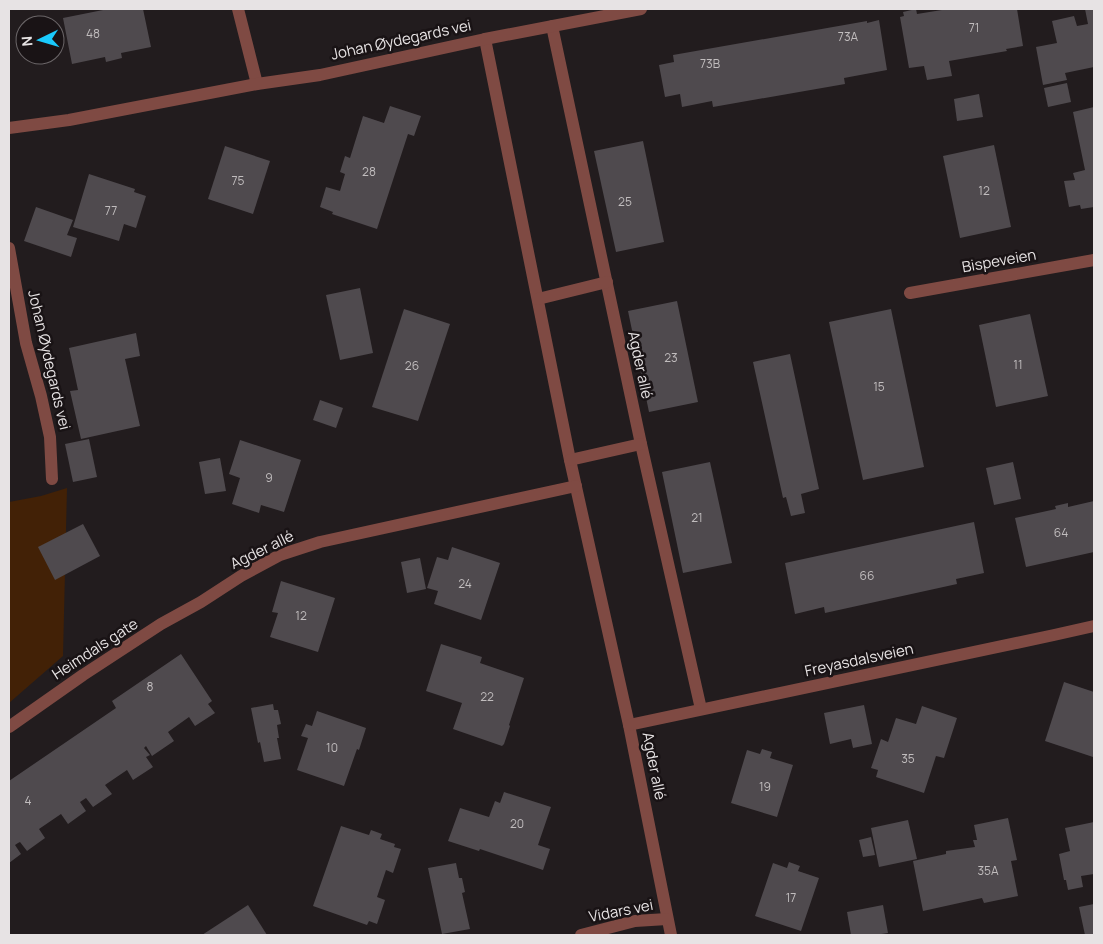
<svg xmlns="http://www.w3.org/2000/svg" width="1103" height="944" viewBox="0 0 1103 944" font-family="Manrope,sans-serif">
<style>
.green{fill:#422106}
.building{fill:#4f4a4e}
.lines{fill:none;stroke-linecap:round;stroke-linejoin:round}
.minor{stroke:#7f4a43;stroke-width:12}
.labels{text-anchor:middle;stroke-width:5;stroke-linejoin:round;paint-order:stroke}
.number-label{font-size:12px;fill:#c1bdbe}
.street-label{font-size:15px;fill:#e7e3e4;stroke:#191315}
</style>
<rect width="100%" height="100%" fill="#221c1e"/>
<!-- green -->
<path class="green" d="M67 488 63 656 9 703V502L41 496Z"/>
<!-- building -->
<g class="building">
<path d="M108 9H143L151 47 121 53 122 58 106 62 105 57 72 64 63 18Z"/>
<path d="M916 9 917 14 948 9H1017L1023 46 1006 49 1007 51 949 61 952 76 927 80 924 66 909 68 900 17 904 16 903 12Z"/>
<path d="M1085 9H1094V67L1065 73 1067 80 1043 85 1036 47 1057 43 1052 21 1074 16 1077 26 1088 24Z"/>
<path d="M879 20 887 70 844 78 845 84 713 107 712 101 682 107 680 94 665 97 659 65 674 62 673 55 867 21V23Z"/>
<path d="M1067 83 1071 102 1048 107 1044 88Z"/>
<path d="M979 94 983 117 957 121 954 99Z"/>
<path d="M390 106 421 116 414 136 408 134 377 229 332 214 333 212 320 207 326 187 340 191 345 174 340 172 345 156 350 158 363 116 384 123Z"/>
<path d="M1094 107V207L1081 209 1080 205 1069 207 1064 181 1075 180 1073 173 1085 170 1073 112Z"/>
<path d="M643 141 664 242 616 252 594 151Z"/>
<path d="M994 145 1011 227 960 238 943 156Z"/>
<path d="M225 146 270 161 253 214 208 199Z"/>
<path d="M89 174 135 189 134 192 146 196 136 228 124 224 119 241 73 227Z"/>
<path d="M36 207 73 220 67 235 77 238 71 257 24 241Z"/>
<path d="M360 288 373 353 340 360 326 295Z"/>
<path d="M677 301 698 402 649 412 628 311Z"/>
<path d="M404 309 450 324 418 421 372 407Z"/>
<path d="M891 309 924 467 863 480 829 322Z"/>
<path d="M1030 314 1048 396 996 407 979 325Z"/>
<path d="M136 333 140 356 125 359 140 426 81 439 70 391 78 390 69 348Z"/>
<path d="M790 354 819 489 801 494 805 513 791 516 786 497 783 498 753 362Z"/>
<path d="M320 400 343 408 336 428 313 420Z"/>
<path d="M89 439 97 477 73 482 65 444Z"/>
<path d="M240 440 301 460 284 512 261 505 259 513 232 504 240 478 229 474Z"/>
<path d="M220 458 226 491 205 494 199 462Z"/>
<path d="M710 462 732 563 683 573 662 472Z"/>
<path d="M1013 462 1021 499 994 505 986 468Z"/>
<path d="M1094 501V552L1026 567 1015 518 1056 509 1055 506 1068 503V507Z"/>
<path d="M974 522 984 573 956 579 957 584 825 613 824 607 795 614 785 563Z"/>
<path d="M83 524 100 556 55 580 38 547Z"/>
<path d="M452 547 500 563 481 620 434 604 438 591 427 588 437 557 448 560Z"/>
<path d="M420 558 426 589 407 593 401 562Z"/>
<path d="M281 581 335 598 318 652 270 637 278 613 272 612Z"/>
<path d="M441 644 482 657 480 663 524 678 509 725 510 726 504 744 502 746 453 729 462 703 426 691Z"/>
<path d="M181 654 212 701 208 704 215 713 195 726 189 717 168 732 174 741 152 756 146 746 144 748 150 755 146 757 153 767 133 780 127 770 105 785 112 794 93 807 86 798 80 802 86 811 68 824 61 814 39 829 45 838 27 851 20 842 18 843 15 845 21 854 9 863V781L116 708 112 701Z"/>
<path d="M1064 682 1094 692 1093 757 1045 741Z"/>
<path d="M273 704 274 710H278L281 724 277 725 279 738H277L281 759 264 762 260 742 258 743 251 708Z"/>
<path d="M864 705 872 744 853 748 851 739 830 744 824 713Z"/>
<path d="M922 706 957 718 944 758 936 756 924 793 876 777 878 770 871 768 881 739 888 742 896 718 916 724Z"/>
<path d="M317 711 366 728 359 750 357 749 344 786 297 770 308 738 301 736 306 724 312 726Z"/>
<path d="M762 749 772 752 770 758 793 765 777 817 731 803 747 750 760 754Z"/>
<path d="M504 792 551 807 538 845 550 849 543 870 480 849 479 851 448 841 460 808 489 817 495 801 500 803Z"/>
<path d="M1008 818 1017 860 1011 861 1018 896 984 903 982 898 923 911 913 861 946 854V851L975 847 973 840H977L974 825Z"/>
<path d="M908 820 917 859 879 867 871 828Z"/>
<path d="M1094 822V874L1081 876 1083 887 1068 890 1066 880H1064L1059 854 1070 851 1065 828Z"/>
<path d="M341 826 369 835 371 830 382 834 380 839 395 844 394 847 401 849 393 873 386 870 377 897 385 900 377 924 369 921 367 925 313 906Z"/>
<path d="M871 837 875 855 863 857 859 840Z"/>
<path d="M789 862 800 866 798 871 819 878 801 931 755 916 773 863 787 868Z"/>
<path d="M456 863 459 878H462L465 892 462 893 470 929 442 934 428 868Z"/>
<path d="M1094 904V935H1085L1079 907Z"/>
<path d="M248 905 267 935H202Z"/>
<path d="M883 905 888 933 875 935H851L847 912Z"/>
</g>
<g class="lines">
<!-- minor -->
<g class="minor">
<path d="M238 9 257 84"/>
<path d="M552 26 641 444 701 709"/>
<path d="M485 39 570 460 629 725 671 935"/>
<path d="M9 128 69 120 257 84 320 75 485 39 641 9"/>
<path d="M9 248 26 343 41 396 50 437 52 479"/>
<path d="M910 293 1094 260"/>
<path d="M538 299 607 282"/>
<path d="M570 460 641 444"/>
<path d="M629 725 1054 635 1094 626"/>
<path d="M9 727 83 675 161 624 201 602 241 576 280 555 320 542 576 486"/>
<path d="M581 935 635 921 667 919"/>
</g>
</g>
<g class="labels">
<!-- number labels -->
<g class="number-label">
<text x="974" y="32">71</text>
<text x="93" y="38">48</text>
<text x="848" y="41">73A</text>
<text x="710" y="68">73B</text>
<text x="369" y="176">28</text>
<text x="238" y="185">75</text>
<text x="984" y="195">12</text>
<text x="625" y="206">25</text>
<text x="111" y="215">77</text>
<text x="671" y="362">23</text>
<text x="1018" y="369">11</text>
<text x="412" y="370">26</text>
<text x="879" y="391">15</text>
<text x="269" y="482">9</text>
<text x="697" y="522">21</text>
<text x="1061" y="537">64</text>
<text x="867" y="580">66</text>
<text x="465" y="588">24</text>
<text x="301" y="620">12</text>
<text x="150" y="691">8</text>
<text x="487" y="701">22</text>
<text x="332" y="752">10</text>
<text x="908" y="763">35</text>
<text x="765" y="791">19</text>
<text x="28" y="805">4</text>
<text x="517" y="828">20</text>
<text x="988" y="875">35A</text>
<text x="791" y="902">17</text>
</g>
<!-- street labels -->
<g class="street-label">
<text transform="translate(401 40) rotate(-12)" y="5">Johan Øydegards vei</text>
<text transform="translate(999 261) rotate(-10)" y="5">Bispeveien</text>
<text transform="translate(49 360) rotate(77)" y="5">Johan Øydegards vei</text>
<text transform="translate(640 365) rotate(78)" y="5">Agder allé</text>
<text transform="translate(262 550) rotate(-26)" y="5">Agder allé</text>
<text transform="translate(95 649) rotate(-33)" y="5">Heimdals gate</text>
<text transform="translate(859 660) rotate(-12)" y="5">Freyasdalsveien</text>
<text transform="translate(654 766) rotate(79)" y="5">Agder allé</text>
<text transform="translate(621 911) rotate(-11)" y="5">Vidars vei</text>
</g>
</g>
<!-- border -->
<rect width="1103" height="944" fill="none" stroke="#e7e3e4" stroke-width="20"/>
<!-- north arrow -->
<g transform="translate(40 40) rotate(265)"><circle r="24" fill="#191315" stroke="#6b6668"/>
<path d="M0-4L9 19L0 12L-9 19Z" fill="#1acafc"/>
<text y="-8" font-size="14" font-weight="bold" text-anchor="middle" fill="#e7e3e4">N</text>
</g>
</svg>
